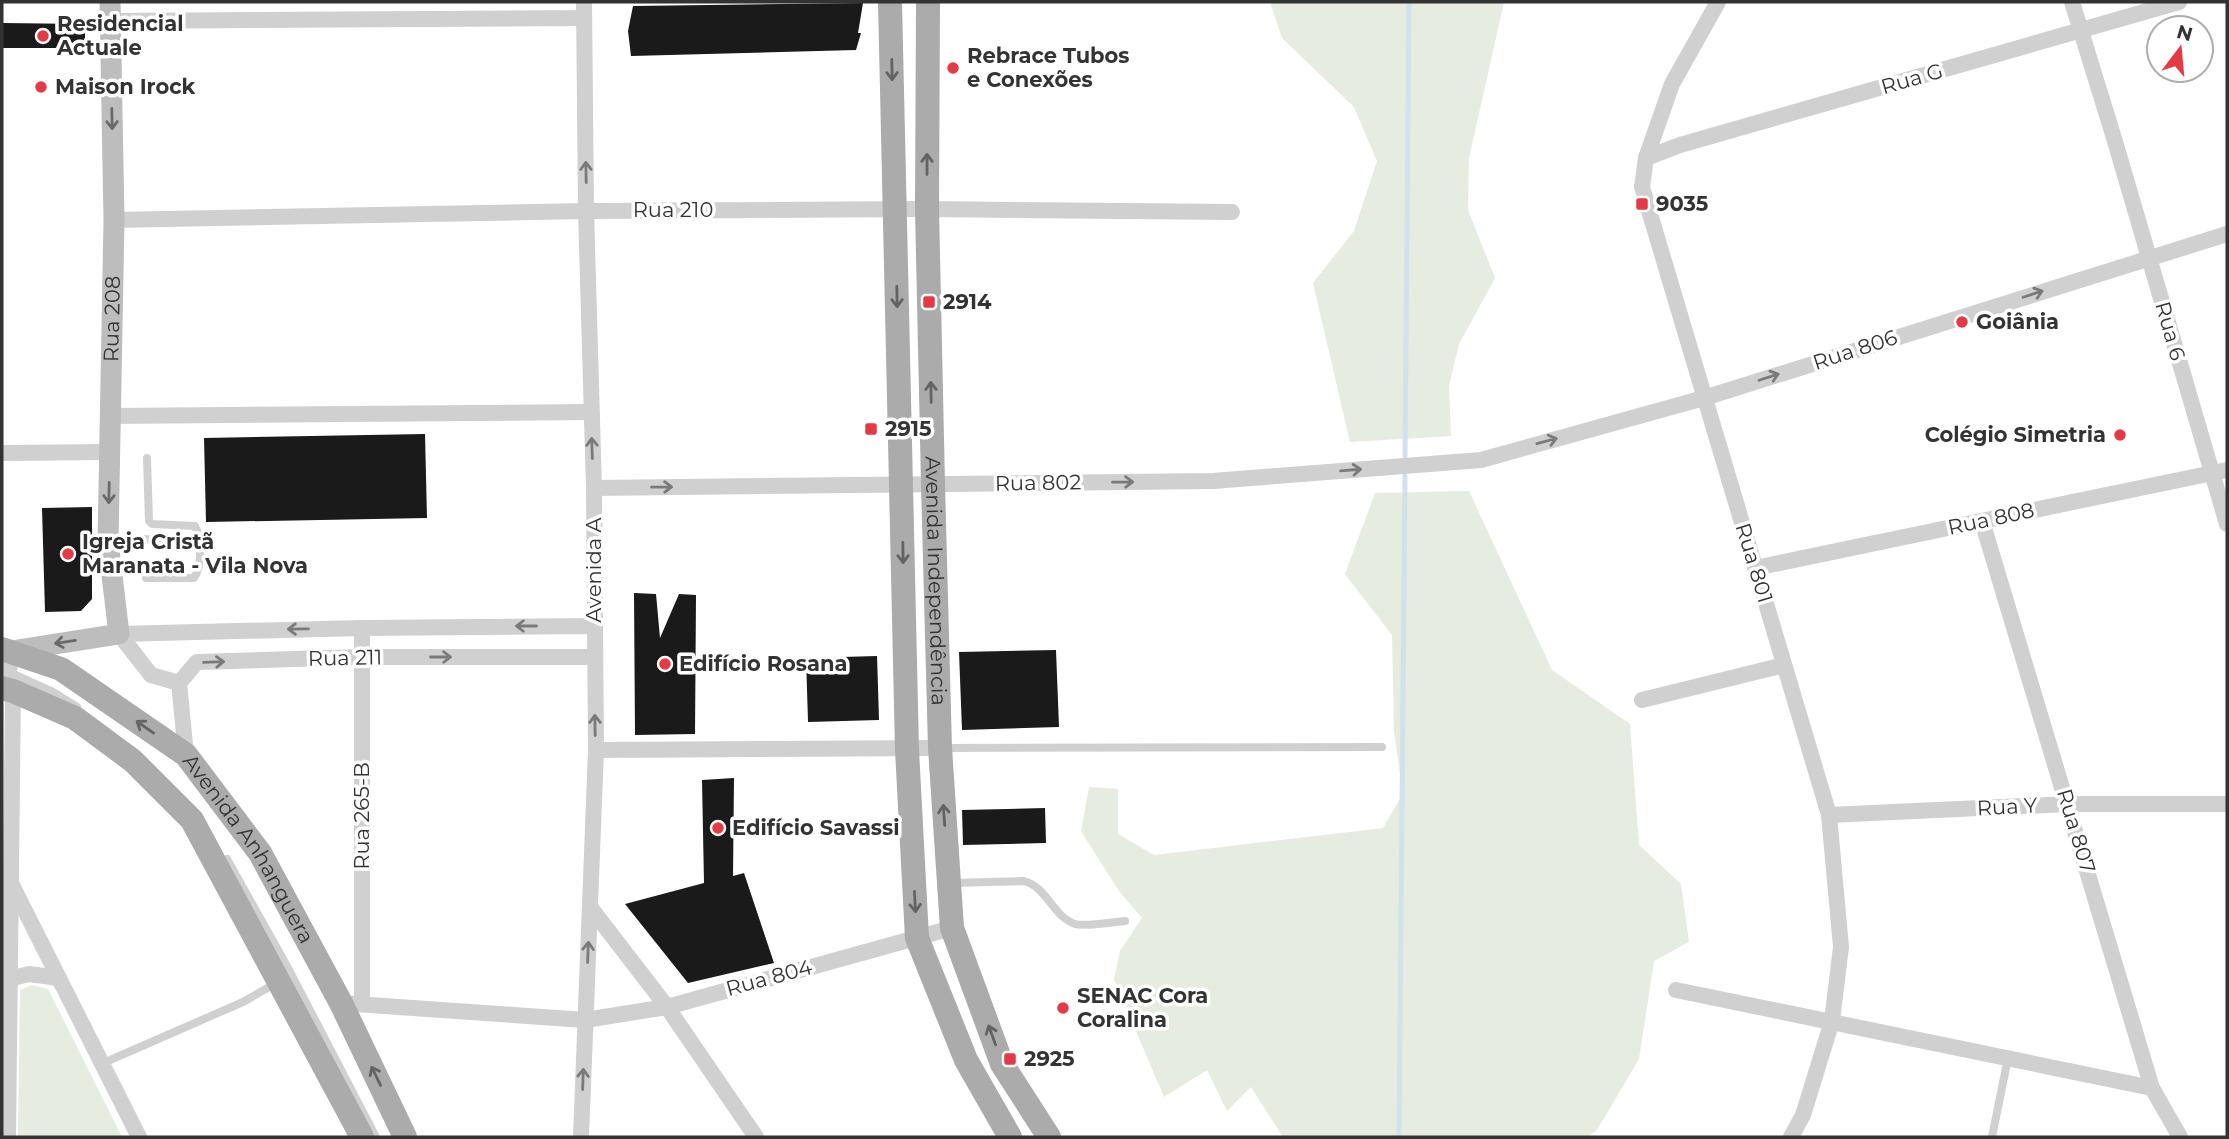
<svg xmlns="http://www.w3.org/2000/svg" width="2229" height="1139" viewBox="0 0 2229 1139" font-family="Montserrat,sans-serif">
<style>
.green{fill:#e6ecdf}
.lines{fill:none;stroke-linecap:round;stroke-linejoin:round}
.stream{stroke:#cfe2ee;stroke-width:5}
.building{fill:#1a1a1a}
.lane{stroke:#d0d0d0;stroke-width:8}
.street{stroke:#d0d0d0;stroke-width:16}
.secondary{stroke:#bdbdbd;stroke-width:21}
.primary{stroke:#ababab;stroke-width:24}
.oneway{stroke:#636363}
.oneway2{stroke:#6a6a6a}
.oneway3{stroke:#7a7a7a}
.poi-dot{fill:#e63946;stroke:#fff;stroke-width:2.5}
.labels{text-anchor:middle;stroke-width:7;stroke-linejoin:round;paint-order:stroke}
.poi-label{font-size:21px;font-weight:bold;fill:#333;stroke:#fff;text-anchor:start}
.street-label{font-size:21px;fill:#333;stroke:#fff}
</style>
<rect width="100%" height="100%" fill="#fff"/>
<!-- green -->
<g class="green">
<path d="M1270 2H1504L1469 158 1468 210 1495 278 1459 344 1449 386 1451 436 1350 442 1313 283 1354 231 1377 161 1354 107 1282 38Z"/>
<path d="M1469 491 1552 670 1630 724 1639 845 1681 884 1689 942 1654 961 1639 1059 1597 1130 1587 1137H1283L1251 1087 1227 1111 1207 1070 1164 1097 1114 979 1120 951 1142 918 1119 891 1081 831 1089 787 1118 789V834L1154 855 1383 828 1403 794 1394 731 1392 635 1345 574 1375 493Z"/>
<path d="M32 985 48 989 122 1137H18L20 990Z"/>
</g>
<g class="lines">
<!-- stream -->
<g class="stream">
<path d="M1405 456 1409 2"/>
<path d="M1399 1137 1405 476"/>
</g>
</g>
<!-- building -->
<g class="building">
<path d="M863 3 858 33H861L856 50 631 56 628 31 633 6Z"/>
<path d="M2 23 85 24V48H2Z"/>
<path d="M425 434 427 518 206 522 204 438Z"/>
<path d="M92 507V599L81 611 45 612 42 508Z"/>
<path d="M634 593 656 594 660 638 679 594 696 595 695 734 635 735Z"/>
<path d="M1056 650 1059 727 962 730 959 652Z"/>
<path d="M877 656 879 720 808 722 806 658Z"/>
<path d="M734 778 733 876 744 873 774 963 688 983 625 904 704 883 702 780Z"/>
<path d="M1045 808 1046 843 963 845 962 810Z"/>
</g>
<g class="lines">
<!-- lane -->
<g class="lane">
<path d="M108 542 133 539 199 540"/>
<path d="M146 578H194C202 567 202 538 195 526L152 524 149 521 147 458"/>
<path d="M11 673 53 692 77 707"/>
<path d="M943 748 1382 747"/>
<path d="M227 859 287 966 376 1137"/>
<path d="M952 883 1024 881C1047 887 1053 917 1075 924 1086 927 1112 922 1125 921"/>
<path d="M101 1064 243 1002 276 983"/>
<path d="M1992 1137 2008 1058"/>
</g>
<!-- street -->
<g class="street">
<path d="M1718 2 1672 84 1646 158 1642 187 1829 815 1841 947 1832 1021 1803 1115 1791 1137"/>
<path d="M2072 2 2114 138 2227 524"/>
<path d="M111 21 584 18"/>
<path d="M1646 158 1680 145 2179 2"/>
<path d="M114 220 586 211 927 209 1232 212"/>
<path d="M111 416 591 412"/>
<path d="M2 453 109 452"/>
<path d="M594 488 1213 481 1481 460 1704 398 2227 234"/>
<path d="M1982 521 2152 1088 2180 1137"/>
<path d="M1755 568 2227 470"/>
<path d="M362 628V1003"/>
<path d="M119 634 362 628 594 626"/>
<path d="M119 634 151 675 179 683"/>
<path d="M1642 700 1784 665"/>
<path d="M596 750 940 748"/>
<path d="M186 755 179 683 197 662 362 657H594"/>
<path d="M1829 815 2068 804H2227"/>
<path d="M11 883 139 1137"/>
<path d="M590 907 667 1007 756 1137"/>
<path d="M9 979 29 974 59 978"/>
<path d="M1676 990 2152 1088"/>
<path d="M341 1003 585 1020 667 1007 952 928"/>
<path d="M8 1137 13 691 9 673 11 651"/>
<path d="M581 1137 596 750 594 488 586 211 584 2"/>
</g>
<!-- secondary -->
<path class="secondary" id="s1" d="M11 651 119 634 108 542 114 220 110 2"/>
<!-- primary -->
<g class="primary">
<path d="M890 2 907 750 917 938 966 1060 1010 1137"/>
<path id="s2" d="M928 2 927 209 933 484 940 748 952 928 1002 1064 1049 1137"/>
<path id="s3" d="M2 649 61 669 186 755 260 853 341 1003 405 1137"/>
<path d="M2 688 13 691 75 718 133 761 192 820 362 1137"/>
</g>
</g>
<!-- one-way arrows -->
<defs><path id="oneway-shaft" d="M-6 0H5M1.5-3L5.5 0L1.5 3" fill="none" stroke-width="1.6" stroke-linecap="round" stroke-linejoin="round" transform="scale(1.75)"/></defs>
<g class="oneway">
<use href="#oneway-shaft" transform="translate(892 70) rotate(89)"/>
<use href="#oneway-shaft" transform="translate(927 164) rotate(-90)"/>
<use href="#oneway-shaft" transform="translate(897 297) rotate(89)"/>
<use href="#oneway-shaft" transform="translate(931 392) rotate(-91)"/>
<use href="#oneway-shaft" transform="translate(903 553) rotate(89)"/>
<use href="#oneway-shaft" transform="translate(145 727) rotate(-145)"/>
<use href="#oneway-shaft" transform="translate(944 815) rotate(-94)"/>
<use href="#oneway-shaft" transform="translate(915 902) rotate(87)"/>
<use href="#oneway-shaft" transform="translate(992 1035) rotate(-110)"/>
<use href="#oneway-shaft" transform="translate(376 1076) rotate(-116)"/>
</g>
<g class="oneway2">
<use href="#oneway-shaft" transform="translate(112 119) rotate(89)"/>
<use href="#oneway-shaft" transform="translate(109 493) rotate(91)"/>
<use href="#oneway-shaft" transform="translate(65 642) rotate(171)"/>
</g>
<g class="oneway3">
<use href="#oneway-shaft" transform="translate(586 172) rotate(-91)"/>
<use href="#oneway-shaft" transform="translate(2033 294) rotate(-18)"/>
<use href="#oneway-shaft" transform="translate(1769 377) rotate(-18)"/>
<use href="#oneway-shaft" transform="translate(1547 441) rotate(-15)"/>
<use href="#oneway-shaft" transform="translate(592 448) rotate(-92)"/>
<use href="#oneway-shaft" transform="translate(1351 470) rotate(-5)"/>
<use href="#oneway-shaft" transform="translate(1123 482) rotate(-1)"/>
<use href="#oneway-shaft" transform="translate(662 487) rotate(-1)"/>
<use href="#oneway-shaft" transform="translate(526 626) rotate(180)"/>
<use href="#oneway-shaft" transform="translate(298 629) rotate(179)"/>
<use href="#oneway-shaft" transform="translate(441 657)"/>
<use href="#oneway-shaft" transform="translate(214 662) rotate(-2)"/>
<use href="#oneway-shaft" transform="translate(595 725) rotate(-91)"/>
<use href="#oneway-shaft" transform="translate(588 952) rotate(-88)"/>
<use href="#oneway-shaft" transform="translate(583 1079) rotate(-88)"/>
</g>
<!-- markers -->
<g class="poi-dot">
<circle cx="43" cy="36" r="7"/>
<circle cx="953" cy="68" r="7"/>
<circle cx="41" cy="87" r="7"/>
<rect x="1635" y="197" width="14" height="14" rx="3.5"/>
<rect x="922" y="295" width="14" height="14" rx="3.5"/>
<circle cx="1962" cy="322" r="7"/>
<rect x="864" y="422" width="14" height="14" rx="3.5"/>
<circle cx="2120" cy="435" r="7"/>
<circle cx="68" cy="554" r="7"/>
<circle cx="665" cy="664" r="7"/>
<circle cx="718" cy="828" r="7"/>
<circle cx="1063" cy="1008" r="7"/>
<rect x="1003" y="1052" width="14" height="14" rx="3.5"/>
</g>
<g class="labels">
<!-- poi labels -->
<g class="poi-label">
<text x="57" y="31">Residencial<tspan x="57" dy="24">Actuale</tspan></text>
<text x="967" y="63">Rebrace Tubos<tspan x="967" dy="24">e Conexões</tspan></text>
<text x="55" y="94">Maison Irock</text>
<text x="1656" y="211">9035</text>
<text x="943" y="309">2914</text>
<text x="1976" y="329">Goiânia</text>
<text x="885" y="436">2915</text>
<text x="2106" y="442" text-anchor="end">Colégio Simetria</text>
<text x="82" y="549">Igreja Cristã<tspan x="82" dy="24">Maranata - Vila Nova</tspan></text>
<text x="679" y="671">Edifício Rosana</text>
<text x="732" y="835">Edifício Savassi</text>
<text x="1077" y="1003">SENAC Cora<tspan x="1077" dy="24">Coralina</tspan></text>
<text x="1024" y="1066">2925</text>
</g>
<!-- street labels -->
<g class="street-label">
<text transform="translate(1912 79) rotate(-16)" y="7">Rua G</text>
<text x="673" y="217">Rua 210</text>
<text dy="7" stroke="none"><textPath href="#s1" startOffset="425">Rua 208</textPath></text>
<text transform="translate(2170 331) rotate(74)" y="7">Rua 6</text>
<text transform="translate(1855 350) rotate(-18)" y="7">Rua 806</text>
<text transform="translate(1038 483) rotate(-1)" y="7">Rua 802</text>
<text transform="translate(1991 519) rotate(-12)" y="7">Rua 808</text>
<text transform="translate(1754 563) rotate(73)" y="7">Rua 801</text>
<text transform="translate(594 570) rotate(-90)" y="7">Avenida A</text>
<text dy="7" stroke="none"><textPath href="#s2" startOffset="579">Avenida Independência</textPath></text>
<text transform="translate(345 658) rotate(-1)" y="7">Rua 211</text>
<text transform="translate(2007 807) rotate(-3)" y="7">Rua Y</text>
<text transform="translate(362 816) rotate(-90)" y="7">Rua 265-B</text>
<text transform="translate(2076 831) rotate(73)" y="7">Rua 807</text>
<text dy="7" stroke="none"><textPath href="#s3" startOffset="327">Avenida Anhanguera</textPath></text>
<text transform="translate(769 978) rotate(-15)" y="7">Rua 804</text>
</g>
</g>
<!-- border -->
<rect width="2229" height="1139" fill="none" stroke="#333333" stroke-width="7"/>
<!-- north arrow -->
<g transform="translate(2180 49) rotate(16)"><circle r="33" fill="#ffffff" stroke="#adadad" stroke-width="2"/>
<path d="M0-5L12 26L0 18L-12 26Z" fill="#e63946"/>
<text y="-10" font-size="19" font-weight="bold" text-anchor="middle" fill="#333333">N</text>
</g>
</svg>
